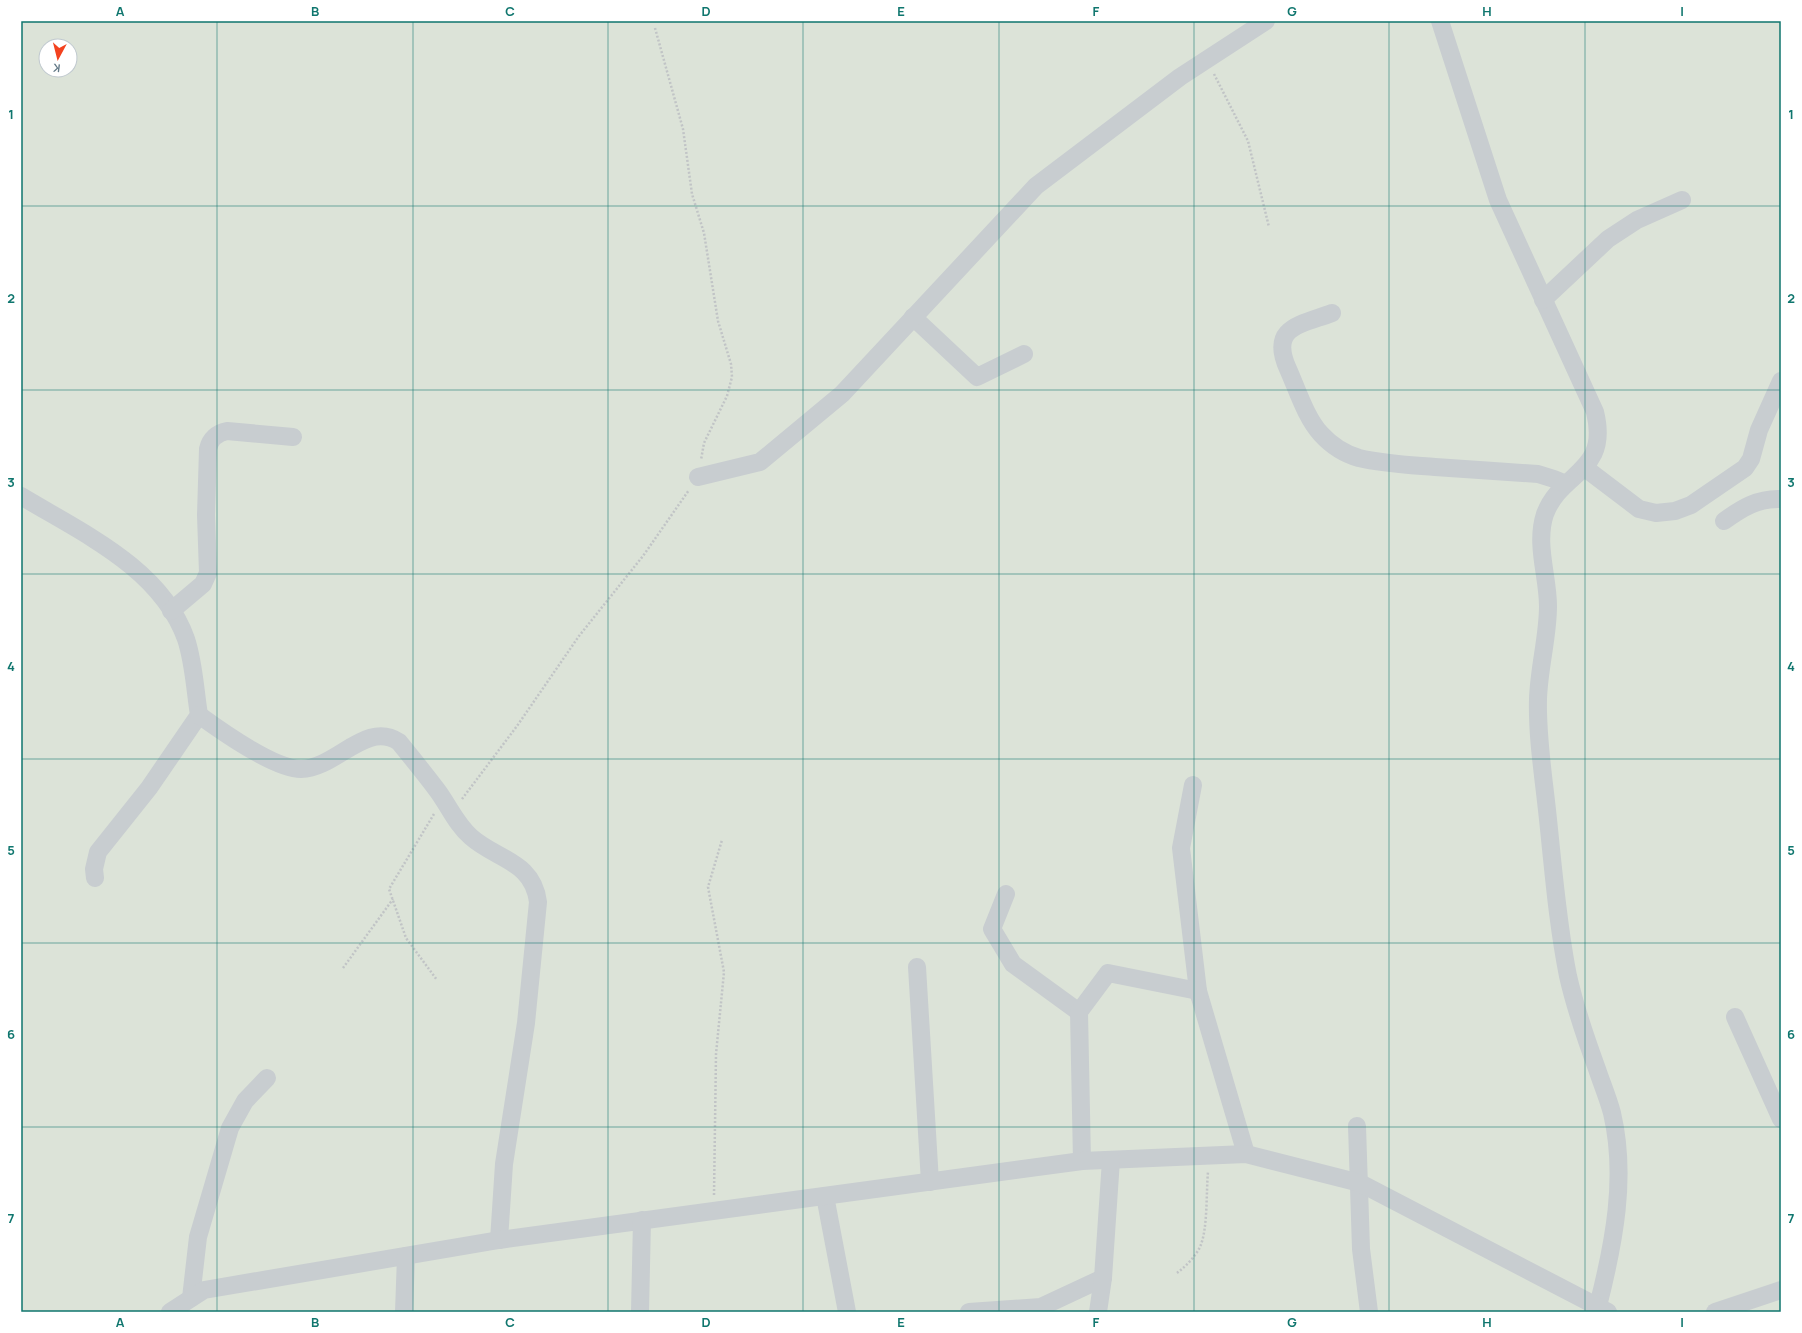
<svg xmlns="http://www.w3.org/2000/svg" width="1802" height="1333" viewBox="0 0 1802 1333" font-family="Manrope,sans-serif">
<style>
.green{fill:#dce3d8;fill-rule:evenodd}
.lines{fill:none;stroke-linecap:round;stroke-linejoin:round}
.path{stroke:#c1c4c6;stroke-width:2.5;stroke-dasharray:2 2;stroke-linecap:butt}
.minor{stroke:#c8cdd0;stroke-width:18}
.grid{fill:none;stroke:#0f766e;stroke-width:1;stroke-opacity:0.55}
.neatline{fill:none;stroke:#0f766e;stroke-width:1.5}
.grid-label{font-size:13px;text-anchor:middle;font-weight:bold;fill:#0f766e}
</style>
<rect width="100%" height="100%" fill="#fafaf8"/>
<!-- green -->
<path class="green" d="M21 21H1781V1312H21ZM46 46H70V70H46Z"/>
<g class="lines">
<!-- path -->
<g class="path">
<path d="M655 28 683 129 692 194 704 233 718 321 731 364 732 377 727 396 704 443 701 460"/>
<path d="M1214 74 1248 141 1269 227"/>
<path d="M462 799 517 726 579 636 643 556 689 490"/>
<path d="M434 814 389 889 406 938 437 980"/>
<path d="M343 968 393 899"/>
<path d="M714 1195 716 1054 724 972 708 887 722 840"/>
<path d="M1177 1273C1186 1266 1195 1257 1200 1247 1208 1229 1206 1193 1208 1172"/>
</g>
<!-- minor -->
<g class="minor">
<path d="M1440 21 1498 200 1595 412C1610 473 1561 471 1545 514 1535 544 1548 576 1548 606 1548 637 1539 667 1538 699 1537 736 1543 773 1547 810 1553 865 1557 921 1568 976 1575 1007 1586 1039 1597 1069 1602 1084 1608 1098 1612 1113 1627 1177 1614 1243 1598 1306"/>
<path d="M1543 300 1608 239 1637 220 1682 200"/>
<path d="M1332 313C1300 325 1269 327 1288 369 1297 389 1306 418 1321 434 1331 445 1345 454 1359 458 1384 464 1410 465 1435 467 1469 469 1504 472 1538 474L1554 479 1566 484"/>
<path d="M913 317 977 377 1024 354"/>
<path d="M1585 468 1639 509 1656 513 1675 511 1691 505 1745 468 1751 459 1759 430 1781 381"/>
<path d="M698 477 760 462 842 394 1036 186 1180 77 1266 21"/>
<path d="M21 496C82 533 161 568 186 639 194 663 195 690 199 715L149 788 98 852 94 869 95 878"/>
<path d="M1724 521C1742 508 1758 498 1781 499"/>
<path d="M171 611 203 584 208 573 206 515 208 449C210 439 217 433 227 431L293 437"/>
<path d="M199 715C221 731 274 769 301 769 337 768 366 720 399 742 412 758 425 774 437 790 449 806 456 824 471 837 497 860 533 861 538 902L526 1023 504 1164 499 1240"/>
<path d="M1193 785 1181 848 1198 991 1246 1154"/>
<path d="M1006 894 992 929 1013 964 1079 1012"/>
<path d="M917 967 930 1182"/>
<path d="M1735 1017 1781 1119"/>
<path d="M1357 1126 1361 1249 1369 1312"/>
<path d="M1082 1161 1079 1012 1108 973 1198 991"/>
<path d="M825 1196 847 1312"/>
<path d="M191 1298 198 1237 230 1128 245 1101 267 1078"/>
<path d="M170 1312 204 1290 499 1240 1082 1161 1246 1154 1360 1183 1608 1312"/>
<path d="M404 1312 406 1256"/>
<path d="M640 1312 642 1220"/>
<path d="M969 1312 1041 1307 1103 1278"/>
<path d="M1098 1312 1103 1278 1111 1160"/>
<path d="M1715 1312 1781 1290"/>
</g>
</g>
<!-- grid -->
<path class="grid" d="M217 21V1312M413 21V1312M608 21V1312M803 21V1312M999 21V1312M1194 21V1312M1389 21V1312M1585 21V1312M21 206H1781M21 390H1781M21 574H1781M21 759H1781M21 943H1781M21 1127H1781"/>
<!-- border -->
<rect width="1802" height="1333" fill="none" stroke="#ffffff" stroke-width="44"/>
<!-- north arrow -->
<g transform="translate(58 58) rotate(187)"><circle r="19" fill="#ffffff" stroke="#c0c9cf"/>
<path d="M0-3L7 15L0 10L-7 15Z" fill="#f3421f"/>
<text y="-6" font-size="11" font-weight="bold" text-anchor="middle" fill="#627886">K</text>
</g>
<rect x="22" y="22" width="1758" height="1289" class="neatline"/>
<g class="grid-label">
<text x="120" y="16">A</text>
<text x="315" y="16">B</text>
<text x="510" y="16">C</text>
<text x="706" y="16">D</text>
<text x="901" y="16">E</text>
<text x="1096" y="16">F</text>
<text x="1292" y="16">G</text>
<text x="1487" y="16">H</text>
<text x="1682" y="16">I</text>
<text x="11" y="119">1</text>
<text x="1791" y="119">1</text>
<text x="11" y="303">2</text>
<text x="1791" y="303">2</text>
<text x="11" y="487">3</text>
<text x="1791" y="487">3</text>
<text x="11" y="671">4</text>
<text x="1791" y="671">4</text>
<text x="11" y="855">5</text>
<text x="1791" y="855">5</text>
<text x="11" y="1039">6</text>
<text x="1791" y="1039">6</text>
<text x="11" y="1223">7</text>
<text x="1791" y="1223">7</text>
<text x="120" y="1327">A</text>
<text x="315" y="1327">B</text>
<text x="510" y="1327">C</text>
<text x="706" y="1327">D</text>
<text x="901" y="1327">E</text>
<text x="1096" y="1327">F</text>
<text x="1292" y="1327">G</text>
<text x="1487" y="1327">H</text>
<text x="1682" y="1327">I</text>
</g>
</svg>
